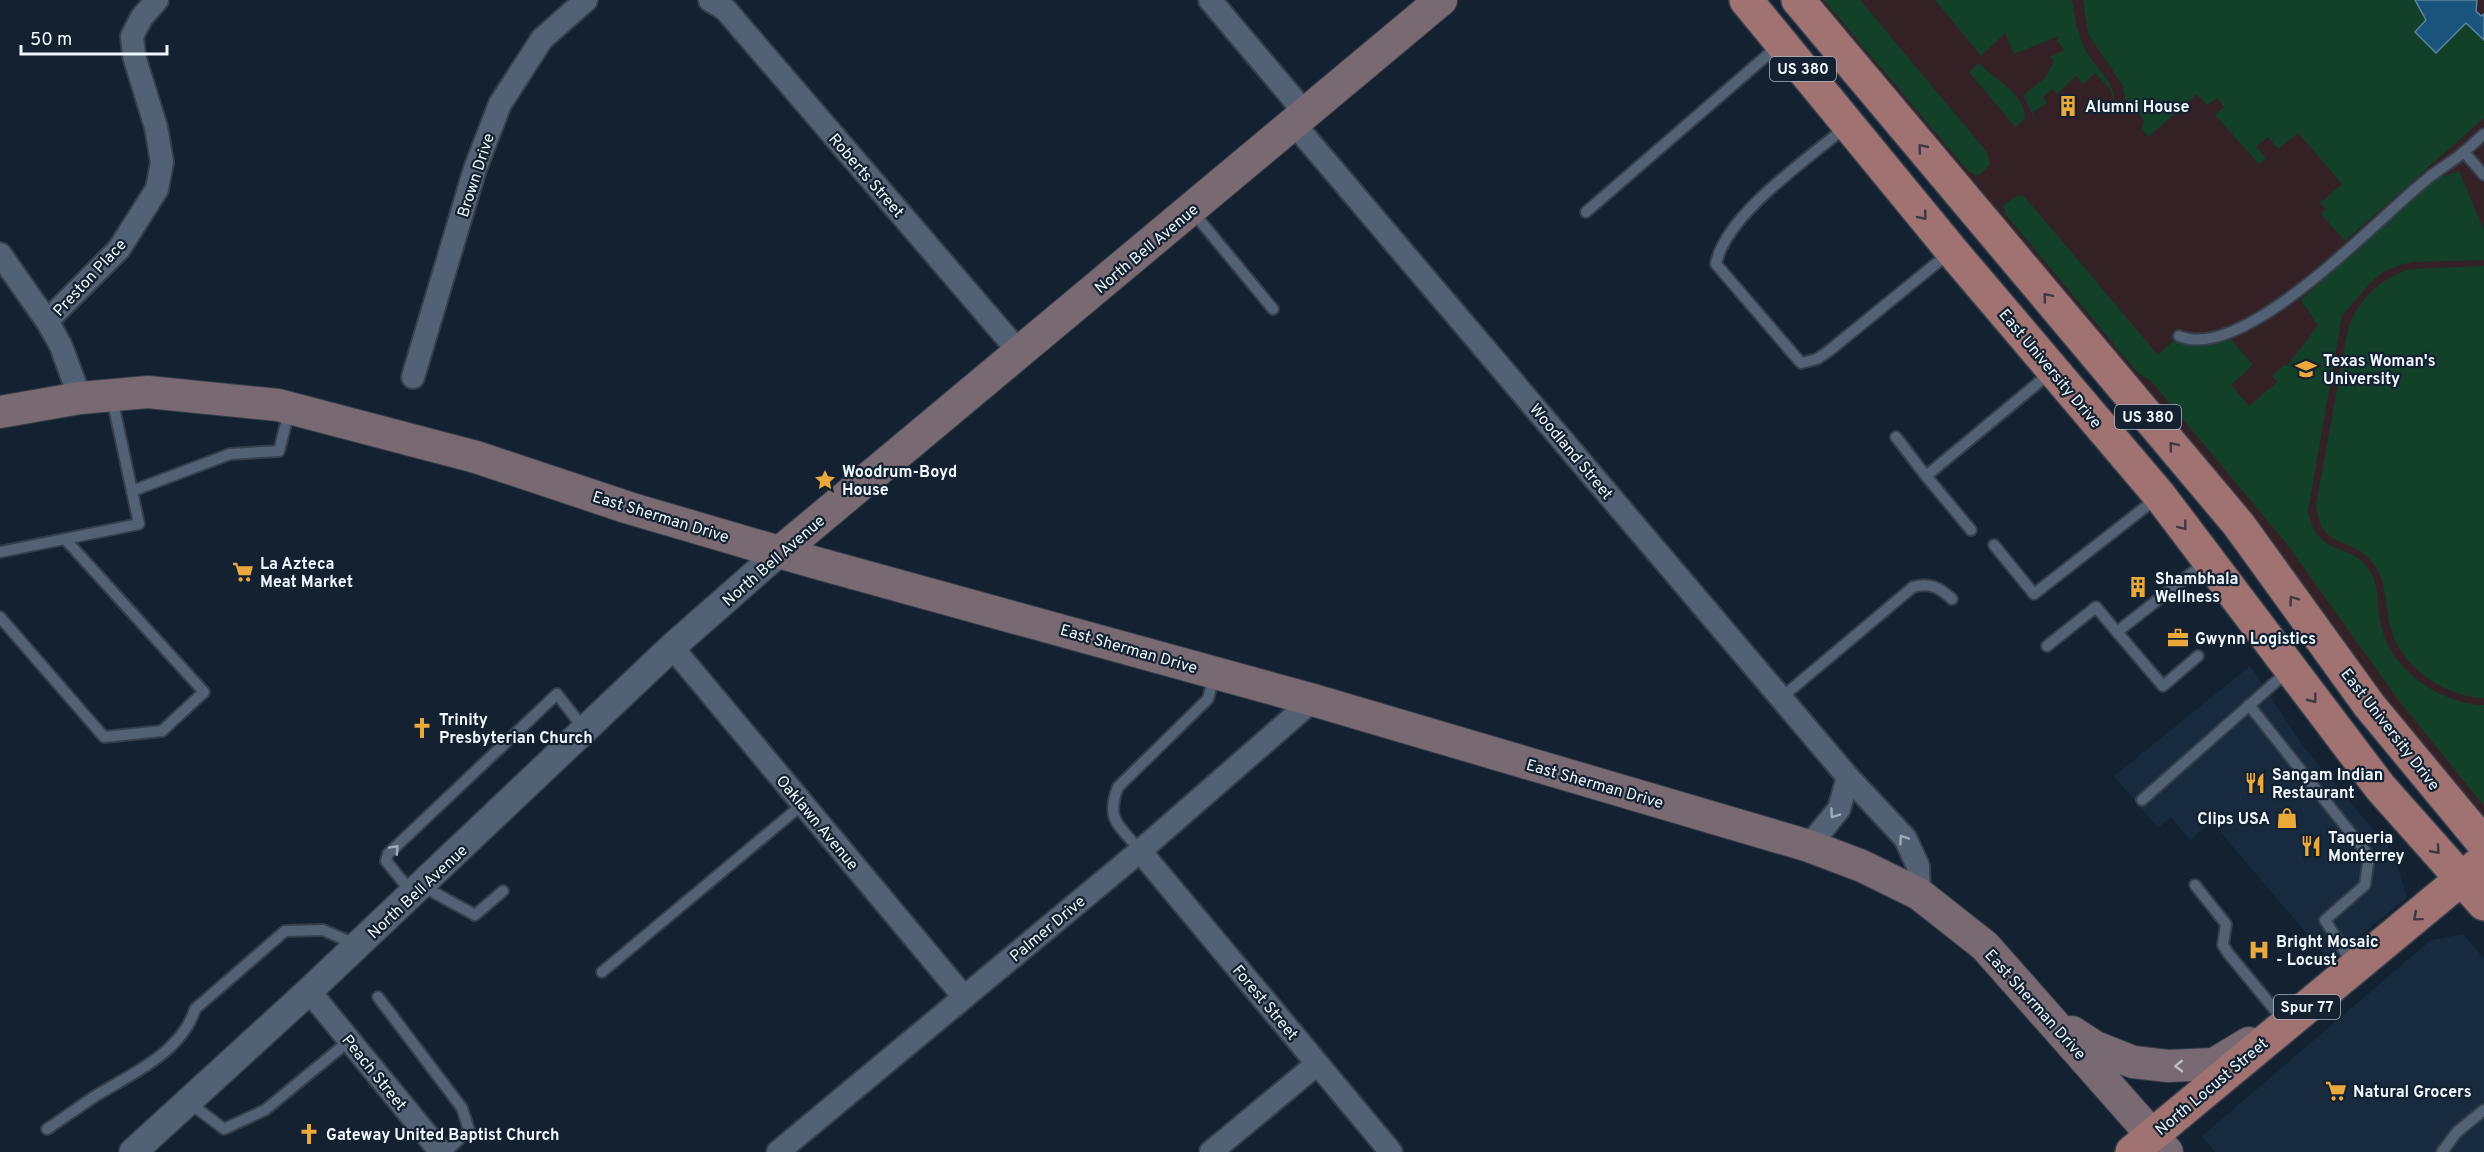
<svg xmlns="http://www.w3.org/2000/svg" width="2484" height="1152" viewBox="0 0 2484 1152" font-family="Overpass,sans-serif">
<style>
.built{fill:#172a3e}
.education{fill:#342126}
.green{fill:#124029}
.water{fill:#1a537c;stroke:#5a84a3;stroke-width:1.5}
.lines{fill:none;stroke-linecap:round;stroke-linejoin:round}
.service-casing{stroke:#353e4a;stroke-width:14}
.minor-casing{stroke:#353e4a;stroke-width:26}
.tertiary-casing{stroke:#353e4a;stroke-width:30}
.secondary-casing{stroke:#353e4a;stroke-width:34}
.primary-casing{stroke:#353e4a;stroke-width:36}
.service{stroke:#526173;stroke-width:10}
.minor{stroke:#526173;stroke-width:22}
.tertiary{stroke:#526173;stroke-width:27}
.secondary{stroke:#796973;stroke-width:32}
.primary{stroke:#a07272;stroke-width:33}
.oneway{stroke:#3d3944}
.oneway2{stroke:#a0acb8}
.oneway3{stroke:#bfbec6}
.labels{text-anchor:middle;stroke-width:4.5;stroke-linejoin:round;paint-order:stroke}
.shield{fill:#132130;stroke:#acb6c0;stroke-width:1.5}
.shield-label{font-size:15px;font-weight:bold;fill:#eef6fe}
.poi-label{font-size:16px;font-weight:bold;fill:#eef6fe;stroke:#132130;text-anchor:start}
.street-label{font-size:16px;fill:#eef6fe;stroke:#132130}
</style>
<rect width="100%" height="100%" fill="#132130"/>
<!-- built -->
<g class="built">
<path d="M2250 666 2303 746 2395 855 2407 898 2329 960 2212 822 2190 840 2171 817 2158 828 2114 776Z"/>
<path d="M2463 934 2484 959V1152H2215L2202 1136 2431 940Z"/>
</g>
<!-- education -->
<path class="education" d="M1816 0H2484V818L2430 757 2371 680Z"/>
<!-- green -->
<g class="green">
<path d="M1824 0H1860L1987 152 1990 165 1978 176 1968 171Z"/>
<path d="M1935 0H2072C2074 16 2077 32 2084 47 2091 64 2116 82 2114 101L2110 89 2095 73 2083 84 2076 76 2057 94 2052 89 2043 97 2047 103 2033 112 2034 118 2023 95 2045 78 2054 61 2050 57 2064 50 2057 41 2059 36 2014 54 2005 33 1981 56Z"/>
<path d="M2083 0H2415L2422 7 2436 53 2466 23 2484 40V118L2345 241 2321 214 2326 209 2320 203 2342 184 2298 133 2278 149 2268 137 2256 146 2266 159 2259 164 2215 115 2224 107 2217 98 2207 105 2197 94 2148 137 2141 127 2144 122 2140 114H2133L2127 110 2123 86 2088 34Z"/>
<path d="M1979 63C1995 81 2025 92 2025 119L2015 127 1969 72Z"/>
<path d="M2459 171 2484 230V260L2413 262 2400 265 2383 272 2371 282 2342 316 2308 511C2316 557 2350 542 2368 568 2381 586 2376 607 2381 626 2391 670 2441 704 2484 705V806L2400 702 2286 543 2151 381 2138 373 2006 215 2003 206 2018 195 2024 196 2158 355 2179 336 2186 345H2210L2228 336 2253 365 2231 385 2249 406 2277 382 2272 376 2284 365 2287 366 2318 325 2301 300 2435 179Z"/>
<path d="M2484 266V698H2481C2442 695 2398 665 2390 625 2385 604 2387 582 2373 563 2353 536 2320 551 2316 505L2348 328C2359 299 2381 278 2410 269Z"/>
</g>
<!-- water -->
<path class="water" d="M2415 0H2477L2476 11 2481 16 2484 14V40L2466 23 2436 53 2415 32 2426 20Z"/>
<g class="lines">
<defs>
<g id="service">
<path d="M1847 126C1809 158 1725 215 1716 264L1801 363 1817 359 1830 350 1949 253"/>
<path d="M2484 134 2464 152 2484 175"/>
<path d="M1192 211 1273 309"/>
<path d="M1586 212 1779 45"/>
<path d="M2179 336C2244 364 2378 218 2427 179 2439 169 2452 162 2464 152"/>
<path d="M1896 437 1926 476 2050 373"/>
<path d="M1926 476 1971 530"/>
<path d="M132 491 230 454 279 451 289 411"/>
<path d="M1994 545 2034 594 2157 498"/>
<path d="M0 552 139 524 112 398"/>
<path d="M0 617 104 737 162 731 204 692 65 539"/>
<path d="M2117 632 2163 686 2198 656"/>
<path d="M2047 646 2096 607 2117 632 2207 561"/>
<path d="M1781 698 1913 587C1930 582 1940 588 1952 599"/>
<path d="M2249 705 2369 856 2365 885 2325 920 2352 963"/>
<path d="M2142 800 2288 671"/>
<path d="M1140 851C1120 825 1105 821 1118 787L1208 699 1214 676"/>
<path d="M2195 885 2226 924 2223 945 2228 953 2284 1021"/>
<path d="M422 886 475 915 503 891"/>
<path d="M413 894 386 861 388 854 557 694 584 729"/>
<path d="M602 972 803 804"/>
<path d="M378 997 462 1108 469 1130 446 1152"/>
<path d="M187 1101 224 1129 265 1110 349 1041"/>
<path d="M47 1129C64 1118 80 1106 97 1095 133 1073 182 1052 195 1009L285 931 323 930 355 944"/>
<path d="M2442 1152 2457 1132 2484 1110"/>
</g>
<g id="minor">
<path d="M710 0 725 9 1020 353"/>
<path d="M1210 0 1307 115"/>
<path d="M1295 125 1848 777 1905 838 1918 866 1919 894"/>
<path d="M0 254 47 321 61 346 80 398"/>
<path d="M47 321 119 249 157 189 162 162 156 127 134 56 132 36 142 17 157 0"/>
<path d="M413 377 475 169 500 104 542 39 586 0"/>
<path d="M672 647 964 997"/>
<path d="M1809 846 1839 809 1848 777"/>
<path d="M1140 851 1391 1152"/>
<path d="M309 991 441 1152"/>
<path d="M778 1152 1140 851 1313 700"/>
<path d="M1211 1152 1317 1064"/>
</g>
<path id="tertiary" d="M133 1152 309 991 672 647 780 552"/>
<g id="secondary">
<path d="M0 412 80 398 148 392 278 405 476 457 629 508 813 562 1313 700 1809 846 1862 866 1919 894 1985 946 2167 1152"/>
<path d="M780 552 1441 0"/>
<path d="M2072 1032 2095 1047 2133 1062 2168 1066 2214 1064 2249 1043"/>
</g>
<g id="primary">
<path d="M1746 0 1952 251 2160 496 2380 787 2484 904"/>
<path d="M1798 0 2239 525 2369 705 2484 844"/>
<path d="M2132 1152 2478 865"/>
</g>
</defs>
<!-- service casing -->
<use href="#service" class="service-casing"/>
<!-- minor casing -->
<use href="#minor" class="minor-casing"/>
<!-- tertiary casing -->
<use href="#tertiary" class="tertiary-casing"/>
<!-- secondary casing -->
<use href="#secondary" class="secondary-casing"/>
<!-- primary casing -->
<use href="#primary" class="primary-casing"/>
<!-- service -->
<use href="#service" class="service"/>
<!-- minor -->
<use href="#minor" class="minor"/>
<!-- tertiary -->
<use href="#tertiary" class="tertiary"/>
<!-- secondary -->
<use href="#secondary" class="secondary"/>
<!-- primary -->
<use href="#primary" class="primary"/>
</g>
<!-- one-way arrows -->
<defs><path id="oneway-chevron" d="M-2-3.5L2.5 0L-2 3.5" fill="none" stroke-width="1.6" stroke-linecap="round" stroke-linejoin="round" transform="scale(1.5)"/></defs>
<g class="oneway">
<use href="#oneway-chevron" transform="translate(1922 148) rotate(-130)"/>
<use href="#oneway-chevron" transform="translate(1923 216) rotate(51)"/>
<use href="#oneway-chevron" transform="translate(2047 297) rotate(-130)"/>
<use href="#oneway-chevron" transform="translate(2173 446) rotate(-130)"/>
<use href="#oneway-chevron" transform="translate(2183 526) rotate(52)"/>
<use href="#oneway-chevron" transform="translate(2293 600) rotate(-126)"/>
<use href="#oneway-chevron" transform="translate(2313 699) rotate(53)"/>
<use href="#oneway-chevron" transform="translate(2436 850) rotate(48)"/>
<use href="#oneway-chevron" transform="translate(2417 917) rotate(140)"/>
</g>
<g class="oneway2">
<use href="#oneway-chevron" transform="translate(1834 814) rotate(125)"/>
<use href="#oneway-chevron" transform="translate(1903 839) rotate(-124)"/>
<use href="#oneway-chevron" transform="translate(395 849) rotate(-47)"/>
</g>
<use class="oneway3" href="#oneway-chevron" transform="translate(2179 1066) rotate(179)"/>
<!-- icons -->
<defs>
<symbol id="building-bare" viewBox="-9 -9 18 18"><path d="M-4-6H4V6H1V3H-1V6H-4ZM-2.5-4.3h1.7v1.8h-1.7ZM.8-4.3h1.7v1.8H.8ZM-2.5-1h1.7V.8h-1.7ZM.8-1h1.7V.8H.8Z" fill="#eca93b" stroke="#132130" stroke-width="2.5" paint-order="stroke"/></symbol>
<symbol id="university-bare" viewBox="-9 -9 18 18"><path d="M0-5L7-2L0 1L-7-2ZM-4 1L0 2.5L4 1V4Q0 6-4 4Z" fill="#eca93b" stroke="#132130" stroke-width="2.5" paint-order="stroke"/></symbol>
<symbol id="sight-bare" viewBox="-9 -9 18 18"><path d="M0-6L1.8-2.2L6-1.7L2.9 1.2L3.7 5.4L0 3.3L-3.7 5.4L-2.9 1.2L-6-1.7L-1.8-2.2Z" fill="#eca93b" stroke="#132130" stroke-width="2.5" paint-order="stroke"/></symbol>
<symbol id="supermarket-bare" viewBox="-9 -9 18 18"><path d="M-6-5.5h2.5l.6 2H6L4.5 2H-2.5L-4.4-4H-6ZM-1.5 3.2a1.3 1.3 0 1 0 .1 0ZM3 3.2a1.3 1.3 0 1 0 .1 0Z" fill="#eca93b" stroke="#132130" stroke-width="2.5" paint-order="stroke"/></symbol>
<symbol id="office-bare" viewBox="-9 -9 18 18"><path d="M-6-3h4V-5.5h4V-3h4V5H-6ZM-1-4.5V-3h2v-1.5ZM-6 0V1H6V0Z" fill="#eca93b" stroke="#132130" stroke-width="2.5" paint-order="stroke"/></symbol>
<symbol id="church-bare" viewBox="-9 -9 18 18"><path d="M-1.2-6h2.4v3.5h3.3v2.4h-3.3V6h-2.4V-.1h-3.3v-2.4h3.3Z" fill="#eca93b" stroke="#132130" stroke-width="2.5" paint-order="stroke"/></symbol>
<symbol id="restaurant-bare" viewBox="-9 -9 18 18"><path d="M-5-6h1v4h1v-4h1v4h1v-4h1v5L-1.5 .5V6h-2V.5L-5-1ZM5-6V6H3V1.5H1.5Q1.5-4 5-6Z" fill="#eca93b" stroke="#132130" stroke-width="2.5" paint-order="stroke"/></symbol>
<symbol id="shop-bare" viewBox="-9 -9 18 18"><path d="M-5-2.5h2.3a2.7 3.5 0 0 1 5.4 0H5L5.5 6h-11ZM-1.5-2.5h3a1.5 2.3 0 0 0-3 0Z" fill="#eca93b" stroke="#132130" stroke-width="2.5" paint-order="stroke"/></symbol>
<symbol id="hospital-bare" viewBox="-9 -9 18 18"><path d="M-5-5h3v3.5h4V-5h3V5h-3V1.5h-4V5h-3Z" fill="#eca93b" stroke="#132130" stroke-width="2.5" paint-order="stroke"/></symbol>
</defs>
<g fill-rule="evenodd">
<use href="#building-bare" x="2053" y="91" width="30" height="30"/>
<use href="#university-bare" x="2291" y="354" width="30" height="30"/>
<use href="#sight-bare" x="810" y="465" width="30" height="30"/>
<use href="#supermarket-bare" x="228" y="557" width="30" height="30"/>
<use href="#building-bare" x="2123" y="572" width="30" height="30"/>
<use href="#office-bare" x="2163" y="623" width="30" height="30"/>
<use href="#church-bare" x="407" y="713" width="30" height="30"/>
<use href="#restaurant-bare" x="2240" y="768" width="30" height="30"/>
<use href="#shop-bare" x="2272" y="803" width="30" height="30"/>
<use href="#restaurant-bare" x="2296" y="831" width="30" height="30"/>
<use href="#hospital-bare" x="2244" y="935" width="30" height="30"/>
<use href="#supermarket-bare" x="2321" y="1076" width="30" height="30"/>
<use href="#church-bare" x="294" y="1119" width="30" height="30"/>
</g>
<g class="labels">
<!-- shield labels -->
<g class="shield">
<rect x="1770" y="57" width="66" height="24" rx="4.5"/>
<rect x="2115" y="405" width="66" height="24" rx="4.5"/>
<rect x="2274" y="995" width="66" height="24" rx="4.5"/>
</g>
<g class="shield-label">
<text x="1803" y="74">US 380</text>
<text x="2148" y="422">US 380</text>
<text x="2307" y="1012">Spur 77</text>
</g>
<!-- poi labels -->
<g class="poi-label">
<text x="2085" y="112">Alumni House</text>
<text x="2323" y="366">Texas Woman's<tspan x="2323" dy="18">University</tspan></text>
<text x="842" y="477">Woodrum-Boyd<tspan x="842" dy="18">House</tspan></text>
<text x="260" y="569">La Azteca<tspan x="260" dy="18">Meat Market</tspan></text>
<text x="2155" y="584">Shambhala<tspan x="2155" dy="18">Wellness</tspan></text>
<text x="2195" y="644">Gwynn Logistics</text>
<text x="439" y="725">Trinity<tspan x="439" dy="18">Presbyterian Church</tspan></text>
<text x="2272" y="780">Sangam Indian<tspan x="2272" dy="18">Restaurant</tspan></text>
<text x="2270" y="824" text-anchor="end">Clips USA</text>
<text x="2328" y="843">Taqueria<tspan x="2328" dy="18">Monterrey</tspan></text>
<text x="2276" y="947">Bright Mosaic<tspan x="2276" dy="18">- Locust</tspan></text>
<text x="2353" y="1097">Natural Grocers</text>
<text x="326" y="1140">Gateway United Baptist Church</text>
</g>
<!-- street labels -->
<g class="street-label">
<text transform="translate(475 175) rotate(-72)" y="6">Brown Drive</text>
<text transform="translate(867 175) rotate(49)" y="6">Roberts Street</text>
<text transform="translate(1146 248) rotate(-40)" y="6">North Bell Avenue</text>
<text transform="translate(89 277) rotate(-47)" y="6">Preston Place</text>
<text transform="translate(2051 368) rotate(50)" y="6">East University Drive</text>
<text transform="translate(1572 451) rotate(50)" y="6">Woodland Street</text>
<text transform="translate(661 516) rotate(17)" y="6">East Sherman Drive</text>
<text transform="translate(773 560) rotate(-41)" y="6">North Bell Avenue</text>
<text transform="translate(1129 648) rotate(16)" y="6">East Sherman Drive</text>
<text transform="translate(2391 729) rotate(52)" y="6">East University Drive</text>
<text transform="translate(1595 783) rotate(16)" y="6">East Sherman Drive</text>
<text transform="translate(818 822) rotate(50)" y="6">Oaklawn Avenue</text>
<text transform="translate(417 891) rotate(-43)" y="6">North Bell Avenue</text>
<text transform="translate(1047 928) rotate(-40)" y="6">Palmer Drive</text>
<text transform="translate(1266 1002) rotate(50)" y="6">Forest Street</text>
<text transform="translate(2036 1004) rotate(48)" y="6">East Sherman Drive</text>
<text transform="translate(375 1072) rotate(51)" y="6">Peach Street</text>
<text transform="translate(2211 1086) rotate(-40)" y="6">North Locust Street</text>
</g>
</g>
<!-- scale -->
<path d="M21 45v9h146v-9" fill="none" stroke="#eef6fe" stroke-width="3"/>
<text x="30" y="45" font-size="18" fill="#eef6fe" stroke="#132130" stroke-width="4.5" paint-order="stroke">50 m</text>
</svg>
